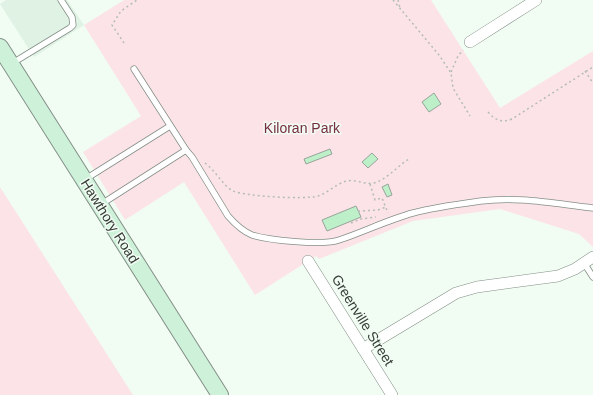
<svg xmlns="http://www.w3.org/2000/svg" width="593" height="395" viewBox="0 0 593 395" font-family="Helvetica,sans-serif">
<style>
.built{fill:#e0f2e4}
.green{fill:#fce3e7}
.building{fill:#bdefc9;stroke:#98a39a}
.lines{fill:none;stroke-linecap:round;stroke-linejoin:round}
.service-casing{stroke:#848f87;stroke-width:7}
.minor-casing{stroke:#848f87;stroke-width:12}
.secondary-casing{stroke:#848f87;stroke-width:18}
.path{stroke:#b4bdb5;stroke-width:1.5;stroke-dasharray:2 3;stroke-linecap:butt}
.service{stroke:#fff;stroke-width:5.5}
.minor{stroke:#fff;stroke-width:11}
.secondary{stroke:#cef1da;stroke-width:16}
.labels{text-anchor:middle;stroke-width:3;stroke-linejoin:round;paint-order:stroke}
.park-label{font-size:14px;fill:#762d40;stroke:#f1fdf3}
.street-label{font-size:14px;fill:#373c38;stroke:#f1fdf3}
</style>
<rect width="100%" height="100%" fill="#f1fdf3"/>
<!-- built -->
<path class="built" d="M6 0H67L84 25 34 57 0 4Z"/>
<!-- green -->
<g class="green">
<path d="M124 0H431L500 108 593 51V247L579 234 500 209 413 221 319 259 316 256 255 295 184 182 125 220 83 152 141 116 84 25Z"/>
<path d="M0 187 133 395H0Z"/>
</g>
<!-- building -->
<g class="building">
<path d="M434 93 441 104 429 112 422 102Z"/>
<path d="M330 149 332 154 306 164 304 159Z"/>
<path d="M372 153 378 159 368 168 362 162Z"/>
<path d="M388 184 392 195 387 197 382 187Z"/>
<path d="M356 206 361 217 327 231 322 220Z"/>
</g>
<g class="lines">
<defs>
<g id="service">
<path d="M11 64 70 28 73 25 72 17 61 0"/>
<path d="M134 69 186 150 192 157 228 216C235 224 242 231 252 235 268 240 323 246 339 240 364 232 387 220 413 213 435 207 459 204 481 201 518 196 556 204 593 208"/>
<path d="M84 180 170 126"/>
<path d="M100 205 186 150"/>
<path d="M584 263 593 277"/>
</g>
<g id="minor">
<path d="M470 42 536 0"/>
<path d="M308 261 392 395"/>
<path d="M363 349 456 293 477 287 558 276 575 269 593 257"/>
</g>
<path id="secondary" d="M0 47 220 395"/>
</defs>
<!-- service casing -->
<use href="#service" class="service-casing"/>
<!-- minor casing -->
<use href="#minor" class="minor-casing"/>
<!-- secondary casing -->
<use href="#secondary" class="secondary-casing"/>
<!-- path -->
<g class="path">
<path d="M393 0 439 55 451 73 453 88 470 116"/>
<path d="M398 0 400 8"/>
<path d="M124 43 112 25 121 11 137 0"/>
<path d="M585 71 593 83"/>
<path d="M451 72 458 56 463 50"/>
<path d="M488 112C495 120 501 123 512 119L593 67"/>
<path d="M205 163C216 171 222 185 233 191 244 196 305 200 318 196 328 193 337 183 347 181 356 179 365 185 374 183 388 179 397 166 409 159"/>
<path d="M370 184 375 200 382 198 388 213"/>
<path d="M358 211 378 210 386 207"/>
<path d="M351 223 361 219 376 217"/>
</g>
<!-- service -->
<use href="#service" class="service"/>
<!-- minor -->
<use href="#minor" class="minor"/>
<!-- secondary -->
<use href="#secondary" class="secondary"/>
</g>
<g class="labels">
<!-- park labels -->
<g class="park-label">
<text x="302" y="133">Kiloran Park</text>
</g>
<!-- street labels -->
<g class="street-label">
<text transform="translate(110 221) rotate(58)" y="5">Hawthory Road</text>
<text transform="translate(363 320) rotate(58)" y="5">Greenville Street</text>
</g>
</g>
</svg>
